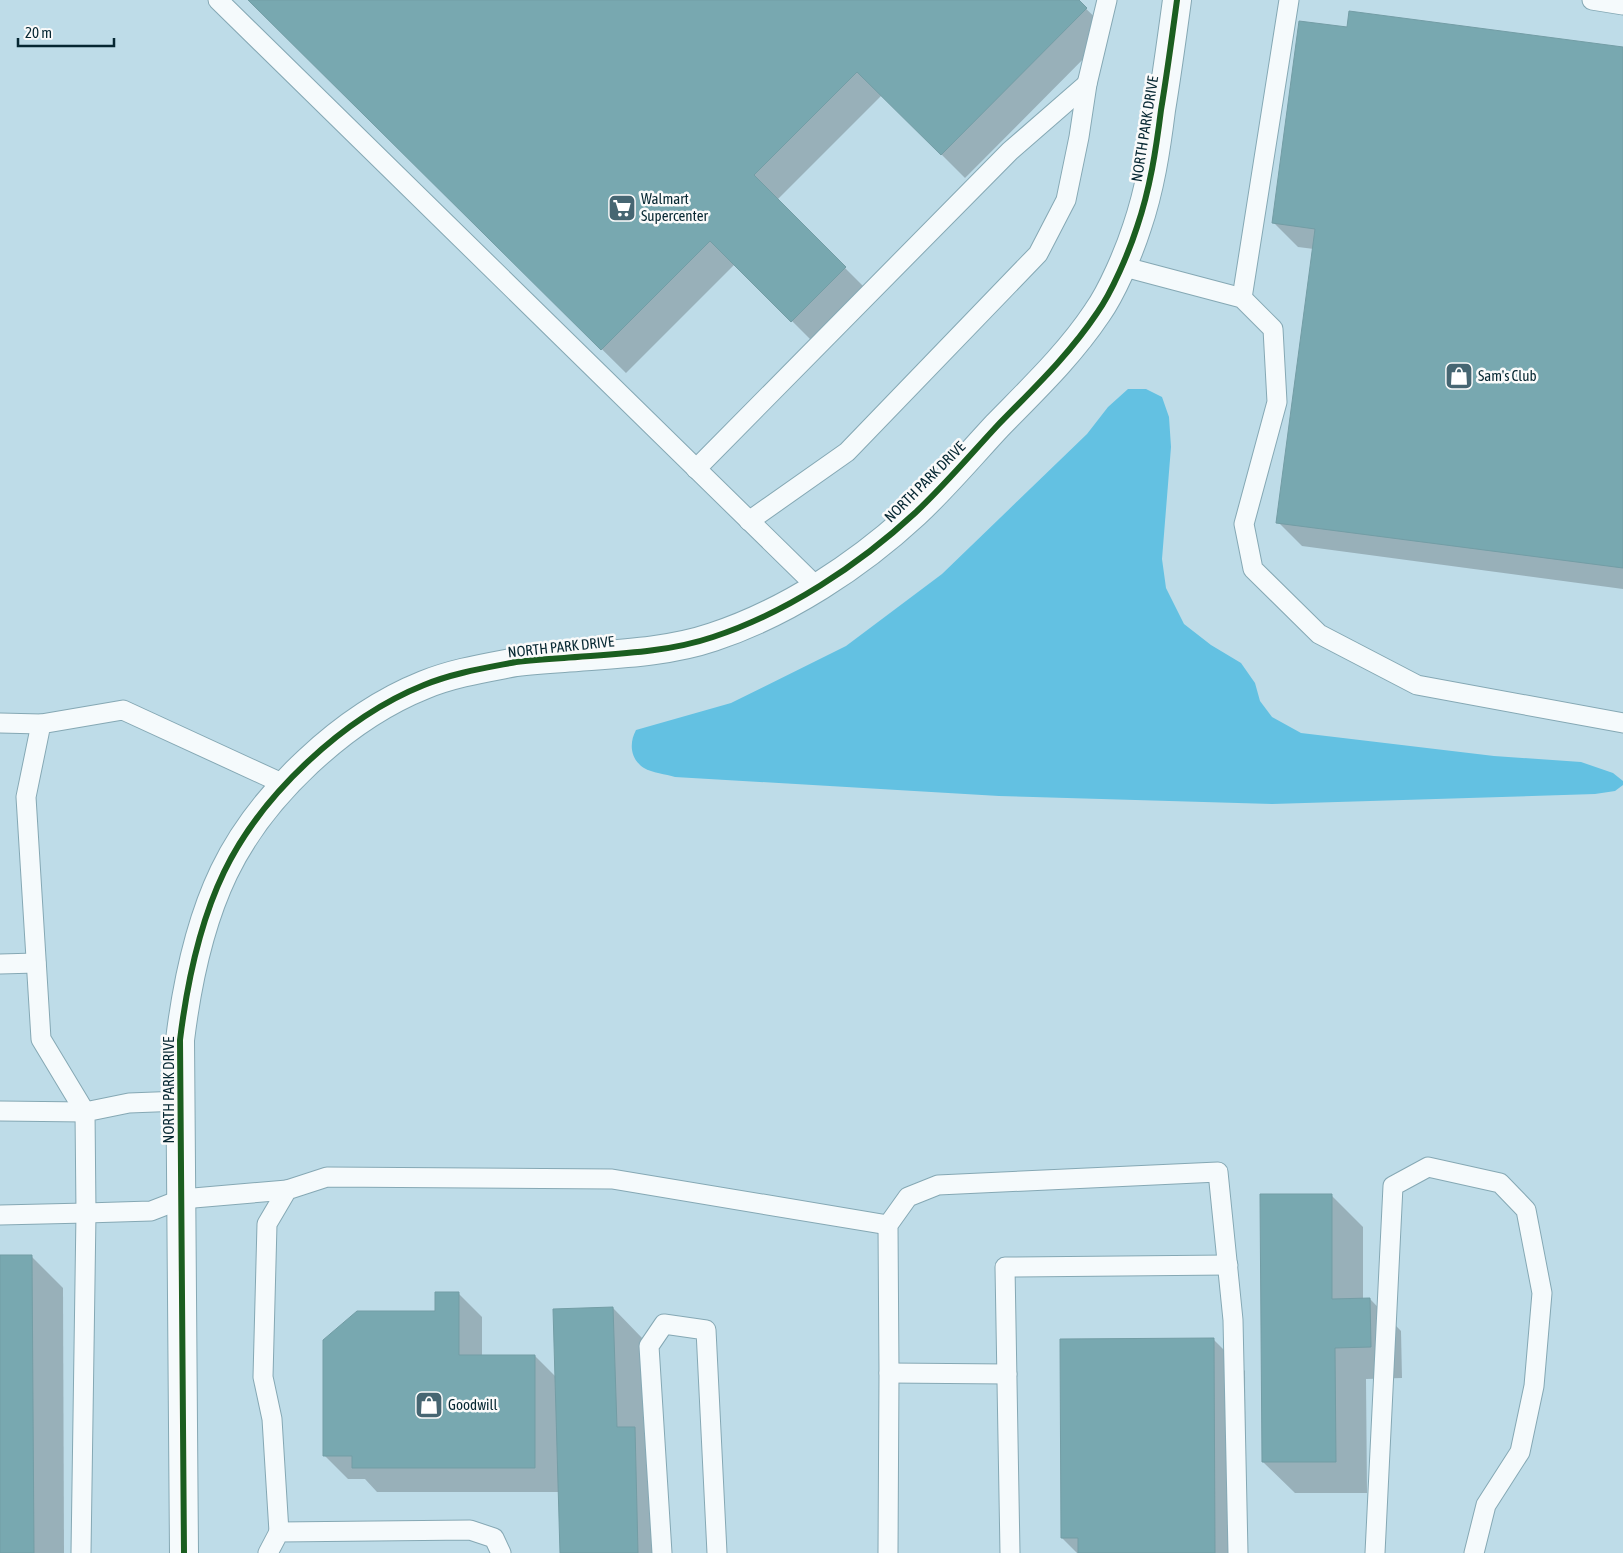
<svg xmlns="http://www.w3.org/2000/svg" width="1623" height="1553" viewBox="0 0 1623 1553" font-family="'Asap Condensed',sans-serif">
<style>
.water{fill:#63c1e2}
.shadow{fill:#0003}
.building{fill:#78a8b0;stroke:#739da5}
.lines{fill:none;stroke-linecap:round;stroke-linejoin:round}
.lane-casing{stroke:#85a8b4;stroke-width:21}
.street-casing{stroke:#85a8b4;stroke-width:30}
.lane{stroke:#f5fafc;stroke-width:19}
.street{stroke:#f5fafc;stroke-width:28}
.cycleway-casing{stroke:#fafafa;stroke-width:9}
.cycleway{stroke:#1b5e20;stroke-width:6}
.labels{text-anchor:middle;stroke-width:5;stroke-linejoin:round;paint-order:stroke}
.street-label{font-size:15px;fill:#062732;stroke:#fafafa}
.poi-label{font-size:15px;fill:#062732;stroke:#fafafa;text-anchor:start}
</style>
<rect width="100%" height="100%" fill="#bedce8"/>
<!-- water -->
<path class="water" d="M1128 389H1146L1162 397 1169 417 1171 447 1162 559 1166 588 1184 624 1211 645 1241 663 1255 683 1260 701 1272 717 1301 733 1494 756 1581 762 1613 773 1623 781V785L1615 791 1595 794 1272 804 999 796 675 777C666 774 652 773 644 768 630 759 629 743 636 730L731 703 846 646 942 574 1087 434 1108 407Z"/>
<!-- shadow -->
<g class="shadow">
<path d="M249 0H1077L1110 32 965 178 882 95 777 200 869 292 816 345 735 264 626 373Z"/>
<path d="M1348 29 1623 48V589L1302 546 1278 522 1314 249 1298 247 1274 223Z"/>
<path d="M1331 1195 1363 1227V1299H1370L1401 1331 1402 1378 1366 1379 1367 1493H1295L1263 1462Z"/>
<path d="M0 1256H31L63 1288 64 1553H0Z"/>
<path d="M458 1293 482 1317V1356H535L556 1377 613 1308 644 1340 647 1441 666 1460 669 1553H561L559 1492H377L365 1479H348L324 1455 437 1312Z"/>
<path d="M1213 1339 1245 1371 1246 1553H1077L1062 1538Z"/>
</g>
<!-- building -->
<g class="building">
<path d="M248 0H1079L1087 8 941 155 857 72 754 175 846 267 791 322 710 241 601 350Z"/>
<path d="M1349 11 1623 47V568L1276 523 1315 229 1272 223 1299 21 1347 27Z"/>
<path d="M1260 1194H1332V1299L1370 1298 1371 1347 1335 1348 1336 1462H1262Z"/>
<path d="M0 1255H32L34 1553H0Z"/>
<path d="M435 1292H459V1355H535V1468H352V1456H323V1340L357 1311H435Z"/>
<path d="M613 1307 617 1427H635L638 1553H560L553 1309Z"/>
<path d="M1214 1338 1215 1553H1078V1538H1061L1060 1339Z"/>
</g>
<g class="lines">
<defs>
<g id="lane">
<path d="M218 0 817 587"/>
<path d="M1592 0 1623 5"/>
<path d="M1121 266 1242 298 1273 329 1277 402 1244 524 1253 569 1319 634 1417 685 1623 723"/>
<path d="M1242 298 1289 0"/>
<path d="M696 469 1010 151 1087 84"/>
<path d="M749 521 847 452 1038 254 1066 200 1079 137 1087 84 1107 0"/>
<path d="M0 723 41 724"/>
<path d="M0 964 36 963"/>
<path d="M0 1111 85 1112"/>
<path d="M85 1112 41 1039 26 797 41 724 123 710 286 785"/>
<path d="M0 1215 86 1213 85 1112 129 1103 181 1101"/>
<path d="M889 1373 1007 1374"/>
<path d="M279 1532 272 1419 263 1377 267 1224 287 1190 327 1177 612 1179 888 1225"/>
<path d="M81 1553 86 1213 151 1211 182 1199 287 1190"/>
<path d="M268 1553 279 1532 470 1530 494 1538 501 1553"/>
<path d="M662 1553 649 1346 664 1324 706 1330 717 1553"/>
<path d="M888 1553 889 1373 888 1225 908 1197 938 1185 1218 1172 1233 1320 1238 1553"/>
<path d="M1010 1553 1005 1267 1228 1265"/>
<path d="M1375 1553 1393 1186 1428 1167 1500 1183 1526 1210 1542 1293 1534 1386 1520 1452 1486 1505 1474 1553"/>
</g>
<path id="street" d="M184 1553 180 1040C187 983 199 924 224 872 261 795 344 717 424 685 453 673 485 668 516 662 532 660 548 659 564 658 612 654 666 653 713 637 786 613 859 565 915 513 944 486 970 455 997 426 1032 390 1069 355 1097 313 1112 292 1129 252 1137 227 1150 189 1156 150 1161 110 1167 74 1172 37 1177 0"/>
</defs>
<!-- lane casing -->
<use href="#lane" class="lane-casing"/>
<!-- street casing -->
<use href="#street" class="street-casing"/>
<!-- lane -->
<use href="#lane" class="lane"/>
<!-- street -->
<use href="#street" class="street"/>
<defs>
<path id="cycleway" d="M184 1553 180 1040C187 983 199 924 224 872 261 795 344 717 424 685 453 673 485 668 516 662 532 660 548 659 564 658 612 654 666 653 713 637 786 613 859 565 915 513 944 486 970 455 997 426 1032 390 1069 355 1097 313 1112 292 1129 252 1137 227 1150 189 1156 150 1161 110 1167 74 1172 37 1177 0"/>
</defs>
<!-- cycleway casing -->
<use href="#cycleway" class="cycleway-casing"/>
<!-- cycleway -->
<use href="#cycleway" class="cycleway"/>
</g>
<!-- icons -->
<defs>
<symbol id="supermarket-square" viewBox="-11 -11 22 22"><rect x="-9" y="-9" width="18" height="18" rx="4" fill="#466672" stroke="#fafafa"/><path d="M-6-5.5h2.5l.6 2H6L4.5 2H-2.5L-4.4-4H-6ZM-1.5 3.2a1.3 1.3 0 1 0 .1 0ZM3 3.2a1.3 1.3 0 1 0 .1 0Z" fill="#fff"/></symbol>
<symbol id="shop-square" viewBox="-11 -11 22 22"><rect x="-9" y="-9" width="18" height="18" rx="4" fill="#466672" stroke="#fafafa"/><path d="M-5-2.5h2.3a2.7 3.5 0 0 1 5.4 0H5L5.5 6h-11ZM-1.5-2.5h3a1.5 2.3 0 0 0-3 0Z" fill="#fff"/></symbol>
</defs>
<g fill-rule="evenodd">
<use href="#supermarket-square" x="606" y="192" width="32" height="32"/>
<use href="#shop-square" x="1443" y="360" width="32" height="32"/>
<use href="#shop-square" x="413" y="1389" width="32" height="32"/>
</g>
<g class="labels">
<!-- street labels -->
<g class="street-label">
<text transform="translate(1145 129) rotate(-81)" y="5">NORTH PARK DRIVE</text>
<text transform="translate(925 482) rotate(-45)" y="5">NORTH PARK DRIVE</text>
<text transform="translate(561 647) rotate(-6)" y="5">NORTH PARK DRIVE</text>
<text transform="translate(169 1090) rotate(-90)" y="5">NORTH PARK DRIVE</text>
</g>
<!-- poi labels -->
<g class="poi-label">
<text x="641" y="204">Walmart<tspan x="641" dy="17">Supercenter</tspan></text>
<text x="1478" y="381">Sam's Club</text>
<text x="448" y="1410">Goodwill</text>
</g>
</g>
<!-- scale -->
<path d="M18 38v8h96v-8" fill="none" stroke="#062732" stroke-width="2.5"/>
<text x="25" y="38" font-size="15" fill="#062732" stroke="#fafafa" stroke-width="4" paint-order="stroke">20 m</text>
</svg>
